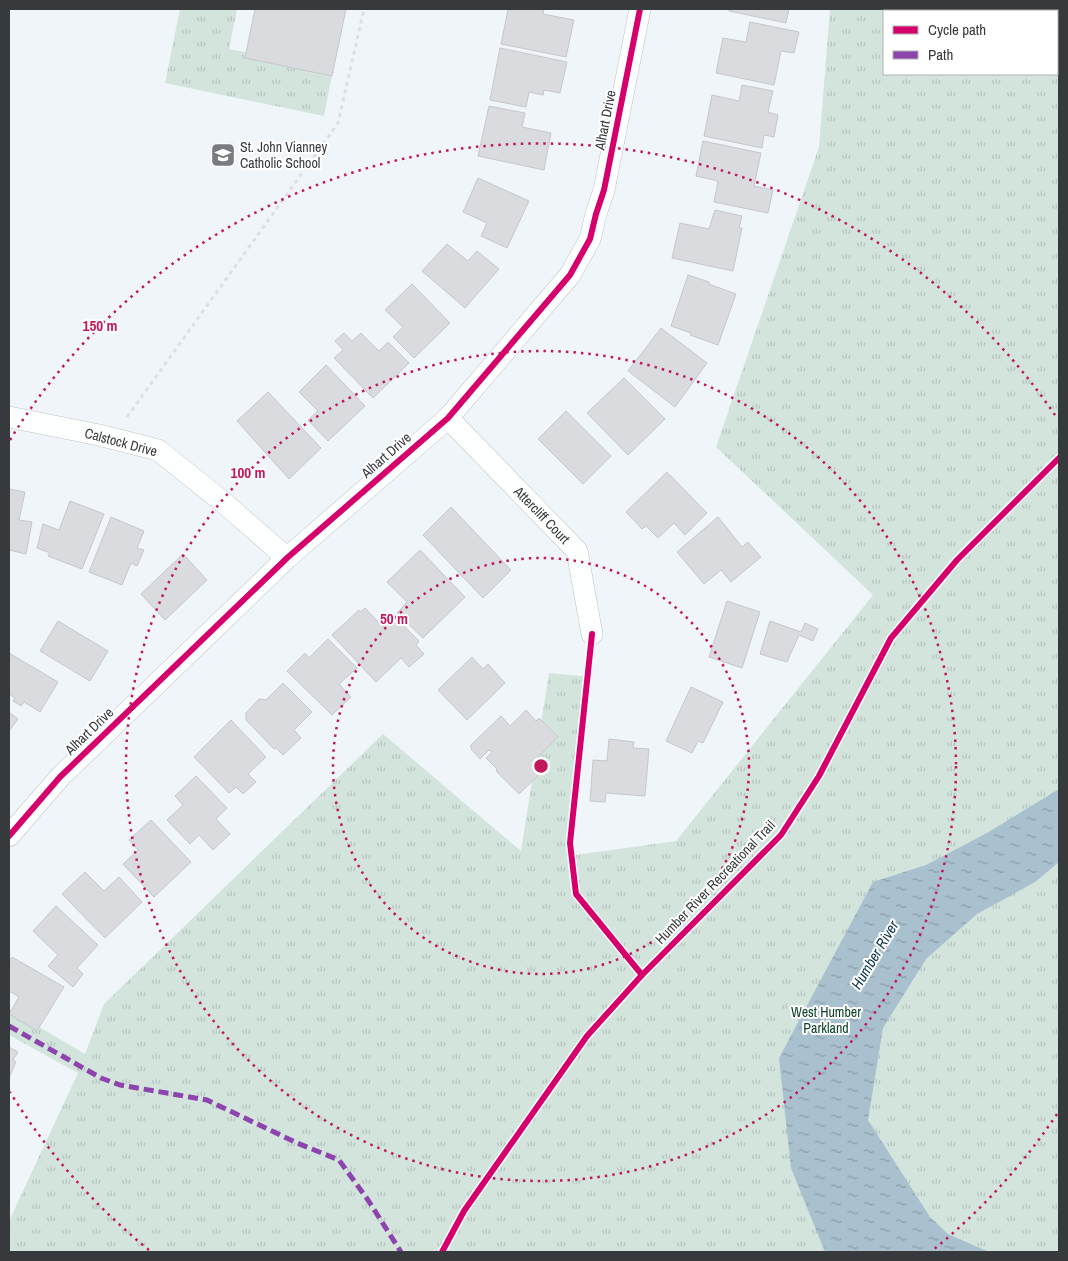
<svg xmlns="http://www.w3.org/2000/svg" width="1068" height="1261" viewBox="0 0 1068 1261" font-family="'Archivo Narrow',sans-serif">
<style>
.park{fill:url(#park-tufts);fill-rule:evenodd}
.water{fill:url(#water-ripples)}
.building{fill:#dadbde;stroke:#c6c7ca}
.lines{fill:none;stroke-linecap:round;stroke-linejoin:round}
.street-casing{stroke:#c1c5c8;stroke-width:22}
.path{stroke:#dee0e0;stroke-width:3;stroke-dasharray:4 4;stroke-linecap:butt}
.street{stroke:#fdfefe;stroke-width:21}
.quiet{stroke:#8e44ad;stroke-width:5;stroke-dasharray:10 5;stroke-linecap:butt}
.cycleway-casing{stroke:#fff;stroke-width:9}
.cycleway{stroke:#d6006c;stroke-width:6}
.ring{fill:none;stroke:#c2185b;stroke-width:2.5;stroke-dasharray:2.5 5}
.labels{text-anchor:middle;stroke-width:4;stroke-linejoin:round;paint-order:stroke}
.street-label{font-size:14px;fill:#373a3d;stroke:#fff}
.poi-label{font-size:14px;fill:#373a3d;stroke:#fff;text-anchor:start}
.park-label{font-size:14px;fill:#0f442a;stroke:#fff}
.water-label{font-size:15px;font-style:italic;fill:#0e374c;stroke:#fff}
.centre{fill:#c2185b;stroke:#fff;stroke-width:2.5}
.ring-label{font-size:15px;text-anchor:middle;font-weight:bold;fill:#c2185b;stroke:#fff;stroke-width:4;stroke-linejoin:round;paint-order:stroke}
</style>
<defs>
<pattern id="park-tufts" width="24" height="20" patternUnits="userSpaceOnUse" patternTransform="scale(1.25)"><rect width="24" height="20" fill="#d3e4dd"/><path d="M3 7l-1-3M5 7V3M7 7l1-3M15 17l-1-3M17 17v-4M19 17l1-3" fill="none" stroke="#b6c4bf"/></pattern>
<pattern id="water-ripples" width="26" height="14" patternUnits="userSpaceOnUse" patternTransform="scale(1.25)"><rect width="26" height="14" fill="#a9c0ce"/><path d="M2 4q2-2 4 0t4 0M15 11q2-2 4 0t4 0" fill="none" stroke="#8a9da8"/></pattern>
</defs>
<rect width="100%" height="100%" fill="#f0f5fa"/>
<!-- park -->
<g class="park">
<path d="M180 9H237L229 49 333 70 324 116 165 83Z"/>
<path d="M830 9H1059V1252H9V1221L78 1073 9 1035V1009L85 1054 104 1004 383 734 521 851 549 673 592 677 568 856 676 841 873 595 716 447 819 147ZM884 11H1057V74H884Z"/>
</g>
<!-- water -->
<path class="water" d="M1059 789V862L1035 882 977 914 926 959 883 1028 868 1120 930 1217 948 1234 989 1252H825L791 1168 779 1058 873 882 926 865 987 833Z"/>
<!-- building -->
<g class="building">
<path d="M255 9H346L332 76 245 58Z"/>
<path d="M502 9H544L543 14 574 20 566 57 501 44 508 10Z"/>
<path d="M729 9H789L786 23 729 11Z"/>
<path d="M750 22 799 32 794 53 781 51 774 85 716 73 723 38 746 42Z"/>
<path d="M500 48 567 62 560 93 544 90 543 95 529 92 526 107 490 100Z"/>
<path d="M742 85 773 91 768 112 778 115 774 137 764 135 762 148 704 136 712 95 739 101Z"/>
<path d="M489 106 525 113 522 127 551 133 544 170 478 156Z"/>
<path d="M703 141 761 153 754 186 773 190 768 213 714 202 718 181 696 176Z"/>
<path d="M478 178 529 201 507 248 481 236 487 223 463 212Z"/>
<path d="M715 210 742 216 739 228H742L733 271 672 258 680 223 709 229Z"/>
<path d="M447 244 468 261 477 251 499 269 465 308 422 271Z"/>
<path d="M688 275 709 282V284L736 294 718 345 690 335 691 333 671 326Z"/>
<path d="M412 284 450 323 414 358 393 337 403 327 385 310Z"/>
<path d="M661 328 707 363 675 407 628 371Z"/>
<path d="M344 333 352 341 361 333 379 351 388 342 409 363 373 398 334 358 343 350 335 341Z"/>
<path d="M326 365 365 406 328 441 308 420 318 411 299 392Z"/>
<path d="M624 378 665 419 628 455 587 413Z"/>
<path d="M268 392 321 448 289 479 237 421Z"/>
<path d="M566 411 611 456 583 484 538 439Z"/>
<path d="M667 472 707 513 685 535 674 523 658 538 646 526 642 529 626 512Z"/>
<path d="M9 489 25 492 19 520 32 522 26 554 9 550Z"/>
<path d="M70 501 104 514 82 569 48 556 50 553 37 548 43 524 59 530Z"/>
<path d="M451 507 511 570 483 598 423 535Z"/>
<path d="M111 517 144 531 137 548 144 550 137 566 131 563 122 585 89 572Z"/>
<path d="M718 517 742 547 748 542 761 557 731 582 721 570 704 584 677 552Z"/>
<path d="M420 550 465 597 423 638 397 613 407 602 387 582Z"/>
<path d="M183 554 207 580 165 620 141 594Z"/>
<path d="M727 601 760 612 742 668 709 657Z"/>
<path d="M365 608 383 627 394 616 419 641 416 645 424 654 409 667 401 658 376 682 332 635 359 610 360 612Z"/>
<path d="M58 621 108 651 90 681 40 651Z"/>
<path d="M770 621 801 632 805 623 818 629 813 641 799 635 787 662 760 654Z"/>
<path d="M328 639 357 668 339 684 351 697 332 715 287 671 305 653 309 658Z"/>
<path d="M9 653 58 682 40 712 24 702 21 706 13 701 15 698 9 694Z"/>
<path d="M472 657 483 669 488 664 505 683 467 720 438 690Z"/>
<path d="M283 683 312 712 294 730 301 738 283 755 276 748 274 749 246 720V713L259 699 266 700Z"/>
<path d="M691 687 723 702 703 743 698 741 692 753 666 741Z"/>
<path d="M526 710 536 721 539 718 558 737 533 762 543 771 519 794 496 771 497 769 486 758 492 752 489 750 480 759 471 749 472 748 470 746 501 716 510 726Z"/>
<path d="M9 712 18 719 9 731Z"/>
<path d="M231 720 266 757 248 774 256 782 243 794 236 787 229 793 194 757Z"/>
<path d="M609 739 634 742 633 748 649 749 645 796 606 793 605 802 590 801 593 760 607 761Z"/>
<path d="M196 776 227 808 216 819 230 834 213 850 199 835 190 844 167 820 183 805 175 796Z"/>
<path d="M151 820 191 862 154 897 123 864 138 850 129 840Z"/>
<path d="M85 872 104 891 119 877 142 902 105 938 62 894Z"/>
<path d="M56 906 98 945 77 968 83 974 73 987 48 966 58 955 33 931Z"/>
<path d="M12 957 64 987 37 1031 9 1014 19 997 9 991V963Z"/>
<path d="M9 1047 18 1052 13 1060 16 1062 9 1078Z"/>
</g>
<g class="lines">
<defs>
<g id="street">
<path d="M9 417 99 435 158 450 223 502 287 558"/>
<path d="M448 418 577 551 592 634"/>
<path d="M9 836 60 777 287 558 448 418 570 275 590 239 596 214 604 190 640 9"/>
</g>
</defs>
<!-- street casing -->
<use href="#street" class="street-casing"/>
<!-- path -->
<path class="path" d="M127 417 338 123 364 9"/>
<!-- street -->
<use href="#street" class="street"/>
<!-- quiet -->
<path class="quiet" d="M9 1026 101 1078 120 1085 207 1100 297 1143 339 1160 368 1200 401 1252"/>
<defs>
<g id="cycleway">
<path d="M592 634 570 843 576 894 642 975"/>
<path d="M9 836 60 777 287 558 448 418 570 275 590 239 596 214 604 190 640 9"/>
<path d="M442 1252 464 1211 587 1036 642 975 781 835 819 776 891 638 957 560 1059 458"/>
</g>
</defs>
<!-- cycleway casing -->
<use href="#cycleway" class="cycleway-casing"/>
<!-- cycleway -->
<use href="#cycleway" class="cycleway"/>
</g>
<!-- distance rings -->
<g class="ring">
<circle cx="541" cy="766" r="208"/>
<circle cx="541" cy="766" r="415"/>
<path d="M1057 1114A623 623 0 0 1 933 1250M149 1250A623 623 0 0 1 10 1092M10 440A623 623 0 0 1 1057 418"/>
</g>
<!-- icons -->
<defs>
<symbol id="school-square" viewBox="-11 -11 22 22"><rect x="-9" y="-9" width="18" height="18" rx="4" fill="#787b7f" stroke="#fff"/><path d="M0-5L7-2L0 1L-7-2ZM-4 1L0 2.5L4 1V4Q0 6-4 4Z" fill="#fff"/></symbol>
</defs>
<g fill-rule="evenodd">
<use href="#school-square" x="209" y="141" width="28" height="28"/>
</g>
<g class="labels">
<!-- street labels -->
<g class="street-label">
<text transform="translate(605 120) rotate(-79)" y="5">Alhart Drive</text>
<text transform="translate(121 442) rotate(15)" y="5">Calstock Drive</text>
<text transform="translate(386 455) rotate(-41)" y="5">Alhart Drive</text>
<text transform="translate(542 515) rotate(46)" y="5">Attercliff Court</text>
<text transform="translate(89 731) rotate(-44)" y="5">Alhart Drive</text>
<text transform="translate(715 882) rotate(-46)" y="5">Humber River Recreational Trail</text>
</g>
<!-- poi labels -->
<g class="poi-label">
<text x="240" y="152">St. John Vianney<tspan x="240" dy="16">Catholic School</tspan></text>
</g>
<!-- park labels -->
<g class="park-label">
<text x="826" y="1017">West Humber<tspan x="826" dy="16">Parkland</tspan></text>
</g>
<!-- water labels -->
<g class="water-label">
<text transform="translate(875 955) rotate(-59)" y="5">Humber River</text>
</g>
</g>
<circle cx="541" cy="766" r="8" class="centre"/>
<g class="ring-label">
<text x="100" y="331">150 m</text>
<text x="248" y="478">100 m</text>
<text x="394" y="624">50 m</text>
</g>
<!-- border -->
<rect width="1068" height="1261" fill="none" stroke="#373a3d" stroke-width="20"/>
<!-- legend -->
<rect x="883" y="10" width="175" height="65" fill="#ffffff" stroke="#afb0b1"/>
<rect x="893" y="26" width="25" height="8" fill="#d6006c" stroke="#afb0b1"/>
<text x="928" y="35" font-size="15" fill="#373a3d">Cycle path</text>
<rect x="893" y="51" width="25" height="8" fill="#8e44ad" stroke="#afb0b1"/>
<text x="928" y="60" font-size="15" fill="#373a3d">Path</text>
</svg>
